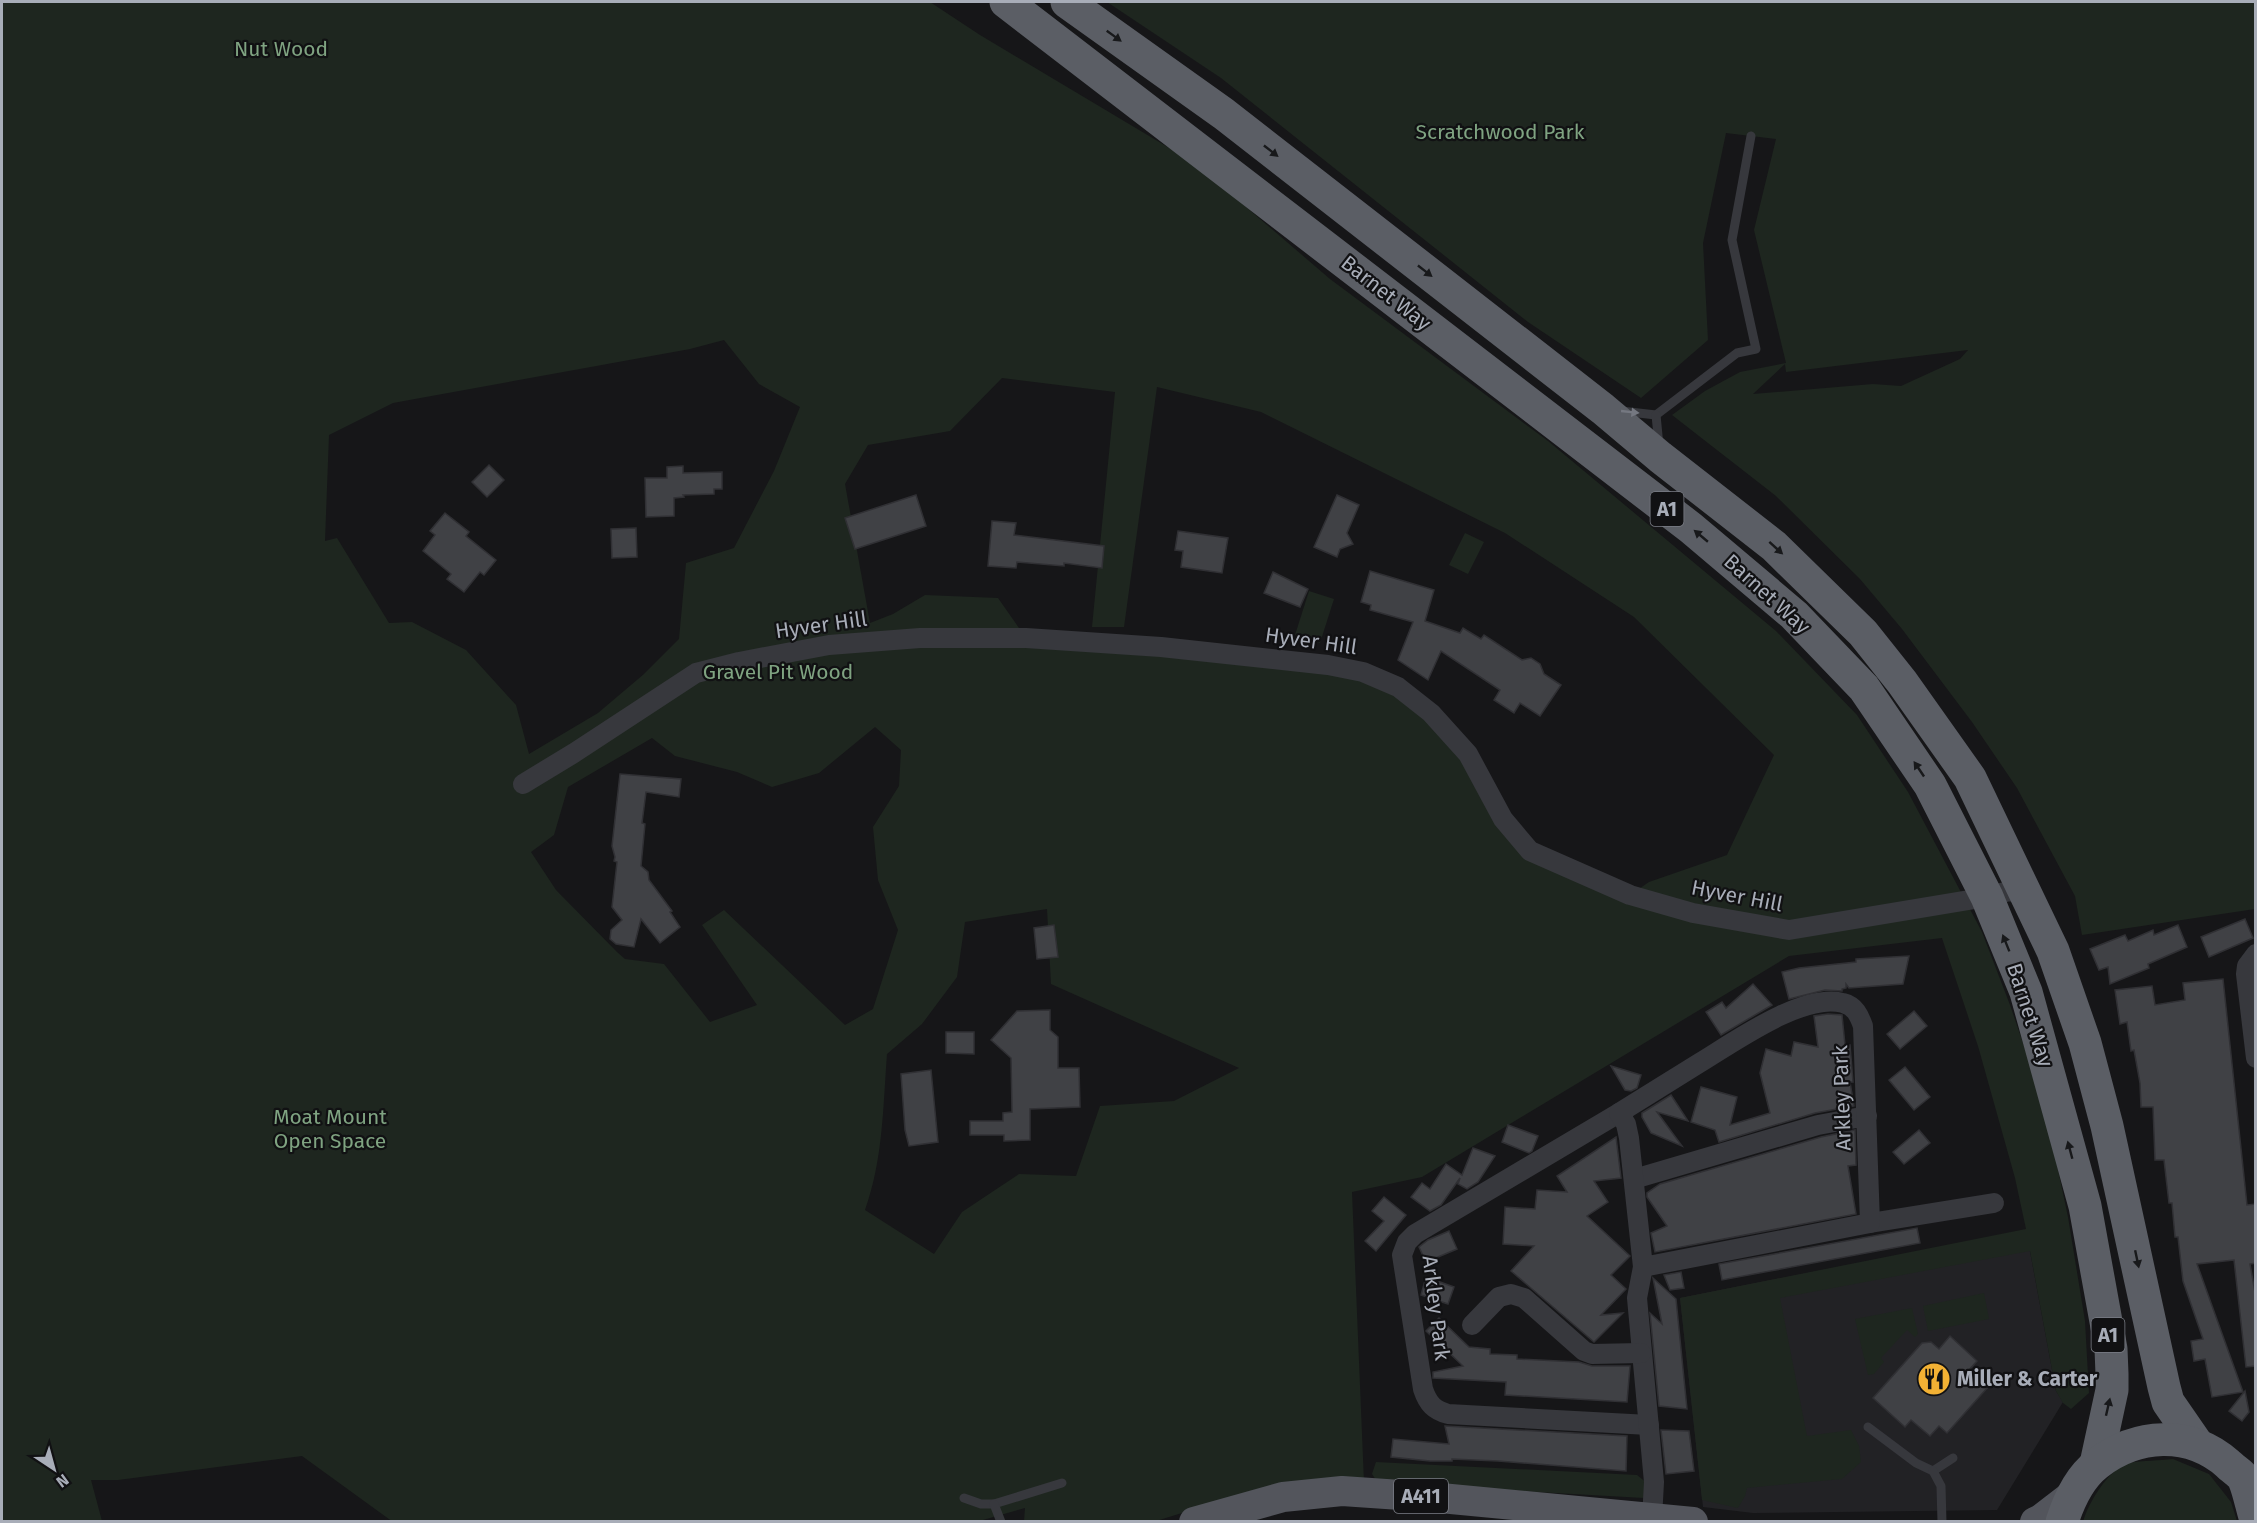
<svg xmlns="http://www.w3.org/2000/svg" width="2257" height="1523" viewBox="0 0 2257 1523" font-family="'Fira Sans',sans-serif">
<style>
.built{fill:#222225}
.green{fill:#1e261f;fill-rule:evenodd}
.building{fill:#404145;stroke:#303034;stroke-width:1.5}
.lines{fill:none;stroke-linecap:round;stroke-linejoin:round}
.service{stroke:#37383d;stroke-width:9}
.minor{stroke:#37383d;stroke-width:20}
.primary{stroke:#53555c;stroke-width:30}
.trunk{stroke:#5b5e65;stroke-width:33}
.oneway{fill:#18191b}
.oneway2{fill:#757881}
.labels{text-anchor:middle;stroke-width:4.5;stroke-linejoin:round;paint-order:stroke}
.shield{fill:#111113;stroke:#7b7e86;stroke-width:1.5}
.shield-label{font-size:20px;font-weight:bold;fill:#a8adb8}
.park-label{font-size:21px;fill:#7fa381;stroke:#111113}
.street-label{font-size:21px;fill:#a8adb8;stroke:#111113}
.poi-label{font-size:21px;font-weight:bold;fill:#a8adb8;stroke:#111113;text-anchor:start}
</style>
<rect width="100%" height="100%" fill="#161618"/>
<!-- built -->
<path class="built" d="M2026 1230 2056 1391 2063 1402 1997 1510 1753 1513 1703 1507 1680 1298Z"/>
<!-- green -->
<g class="green">
<path d="M2 2H930L980 35 1196 164 1330 279 1548 441 1776 631 1857 715 1908 792 1982 932 2010 1005 2036 1081 2054 1151 2068 1217 2085 1321 2089 1393 2071 1409 2063 1403 2056 1391 2030 1251 1780 1298 1807 1436 1851 1430 1859 1446 1861 1462 1842 1479 1747 1488 1745 1496 1738 1508 1702 1500 1680 1298 2026 1229 2015 1178 1978 1046 1942 938 1789 956 1422 1177 1352 1192 1364 1482 1233 1497 1153 1522 1024 1521 1025 1508 976 1522H393L302 1456 118 1480H91L102 1521H2ZM724 340 759 384 800 407 774 471 734 548 686 563 679 639 644 674 598 713 529 754 516 705 466 650 412 622 389 623 337 538 325 541 329 435 393 403 690 349ZM1002 378 1115 392 1092 627H1124L1157 387 1261 412 1505 533 1634 617 1774 755 1727 855 1649 882 1630 895 1530 851 1431 713 1328 665 1026 638 998 598 925 595 893 614 870 623 845 484 868 445 950 431ZM875 727 901 750 899 786 873 827 878 880 898 930 873 1009 845 1025 724 910 702 925 757 1005 710 1022 664 964 625 959 617 952 556 890 531 852 554 835 568 787 652 738 675 756 737 772 772 787 819 773ZM1047 909 1051 984 1239 1068 1174 1101 1100 1106 1076 1176 1019 1174 962 1212 934 1254 865 1210C883 1160 883 1107 887 1054L922 1024 957 977 965 922Z"/>
<path d="M1107 2H2255V909L2082 935 2075 896 2017 788 1972 722 1902 629 1860 579 1776 496 1672 415 1705 391 1740 372 1786 363 1754 230 1776 139 1726 133 1703 243 1708 340 1641 398 1528 322 1221 78ZM1968 350 1960 359 1901 386 1873 384 1753 394 1785 364 1786 372Z"/>
<path d="M1465 533 1484 542 1468 574 1449 565Z"/>
<path d="M1309 591 1334 599 1320 643 1295 635Z"/>
<path d="M1984 1293 1989 1319 1928 1331 1923 1306Z"/>
<path d="M1912 1308 1918 1334 1915 1337 1907 1330 1881 1358 1884 1362 1874 1374 1868 1375 1855 1319Z"/>
<path d="M2173 1459 2209 1474 2231 1502 2237 1521 2083 1522C2088 1503 2110 1467 2129 1463 2143 1460 2159 1461 2173 1459Z"/>
<path d="M1376 1462 1637 1475 1647 1483 1644 1498 1378 1483 1372 1474Z"/>
</g>
<!-- building -->
<g class="building">
<path d="M489 465 504 480 487 497 472 482Z"/>
<path d="M683 466V473L722 472V489H714V494L683 495 684 497 674 498V516L646 517 645 478H667V467Z"/>
<path d="M916 495 926 526 855 549 845 518Z"/>
<path d="M1337 495 1359 505 1347 533 1353 544 1340 549 1337 557 1314 547Z"/>
<path d="M445 513 469 532 466 536 496 560 484 575 480 572 464 592 447 579 451 574 423 551 435 535 430 531Z"/>
<path d="M992 521 1016 523 1014 535 1104 546 1102 568 1064 563V566L1017 562 1016 568 988 566Z"/>
<path d="M636 528 637 557 612 558 611 529Z"/>
<path d="M1178 531 1228 538 1222 573 1181 567 1183 551 1175 550Z"/>
<path d="M1370 571 1434 590 1425 621 1460 633 1463 628 1481 639 1484 635 1522 660 1531 658 1540 664 1544 674 1561 685 1540 716 1520 703 1514 713 1494 700 1500 690 1441 651 1428 680 1398 660 1413 622 1370 610 1371 605 1361 602Z"/>
<path d="M1273 572 1308 589 1300 607 1264 593Z"/>
<path d="M620 774 681 779 679 797 646 792 642 823 645 824 641 866 648 872 649 880 672 911 670 912 680 927 660 943 641 919 634 947 616 944 610 939 611 930 622 920 612 907 617 862 614 861 615 857 612 846Z"/>
<path d="M2245 919 2253 938 2209 957 2201 937Z"/>
<path d="M1054 925 1058 957 1037 959 1034 928Z"/>
<path d="M2178 925 2187 947 2148 964 2149 968 2110 984 2108 967 2099 970 2090 949 2125 935 2128 941 2153 930 2154 935Z"/>
<path d="M1909 956 1903 984 1849 988 1846 984V988L1842 989V991L1825 990 1789 999 1782 972 1799 968 1856 962V959Z"/>
<path d="M2223 979 2247 1205 2256 1204V1263L2250 1264 2256 1298V1366L2246 1367 2234 1260 2197 1264 2243 1392 2212 1397 2205 1359 2194 1361 2191 1341 2203 1339 2183 1281 2178 1237H2175L2172 1203H2169L2164 1160H2155L2153 1107H2141L2140 1083 2134 1050 2131 1051 2127 1022 2120 1024 2115 990 2152 986 2155 1005 2185 1000 2183 983Z"/>
<path d="M1753 984 1772 1005 1721 1035 1706 1012 1722 1002 1726 1008Z"/>
<path d="M1050 1010V1030L1058 1037V1068H1079L1080 1107 1030 1109V1140L1004 1141V1135H970V1121H1003V1113L1012 1112 1011 1058 991 1040 1017 1011Z"/>
<path d="M1914 1011 1927 1026 1900 1049 1887 1034Z"/>
<path d="M1828 1014 1842 1015 1845 1045H1850L1853 1082H1850L1854 1106 1815 1113 1719 1142 1715 1130 1691 1122 1701 1087 1737 1097 1730 1125 1770 1113 1760 1073 1766 1049 1791 1056 1794 1042 1818 1047 1814 1016Z"/>
<path d="M946 1032H974V1054L946 1053Z"/>
<path d="M1611 1066 1641 1075 1637 1088 1631 1091 1625 1090Z"/>
<path d="M1905 1067 1930 1097 1914 1110 1889 1080Z"/>
<path d="M931 1070 938 1142 909 1146 905 1130 901 1074Z"/>
<path d="M1671 1095 1688 1121 1657 1112 1682 1146 1651 1133 1642 1117V1113Z"/>
<path d="M1508 1125 1538 1136 1532 1151 1529 1153 1502 1142Z"/>
<path d="M1855 1130 1856 1165 1848 1166 1856 1214 1655 1252 1651 1233 1667 1226 1647 1197V1193L1660 1184 1821 1137Z"/>
<path d="M1919 1130 1930 1143 1904 1164 1893 1152Z"/>
<path d="M1616 1137 1621 1178 1594 1181 1608 1202 1587 1216 1630 1256 1611 1275 1626 1289 1601 1315 1623 1313 1594 1342 1511 1271 1534 1246 1503 1244 1505 1207 1535 1209 1537 1190 1567 1192 1557 1176Z"/>
<path d="M1473 1148 1495 1156 1478 1182 1467 1189 1458 1184 1460 1178 1441 1205 1430 1211 1411 1197 1422 1183 1430 1189 1446 1164 1462 1175Z"/>
<path d="M1384 1197 1406 1215 1376 1251 1365 1241 1384 1221 1372 1211Z"/>
<path d="M1917 1228 1920 1243 1722 1280 1719 1264Z"/>
<path d="M1449 1231 1457 1249 1426 1262 1419 1247 1428 1240Z"/>
<path d="M1681 1272 1684 1288 1670 1290 1664 1275Z"/>
<path d="M1426 1277 1454 1287 1448 1304 1421 1295Z"/>
<path d="M1653 1278 1676 1299 1687 1409 1659 1406 1650 1313 1662 1324Z"/>
<path d="M1439 1318 1469 1347 1490 1349V1354L1517 1355V1359L1579 1362 1592 1366H1630L1627 1402 1505 1395 1506 1382 1433 1378V1372L1463 1366 1426 1331Z"/>
<path d="M1950 1336 1977 1361 1969 1370 1988 1387 1947 1433 1939 1426 1930 1436 1911 1420 1905 1427 1873 1398 1922 1343 1931 1342 1939 1349Z"/>
<path d="M2245 1391 2249 1412 2242 1421 2229 1411Z"/>
<path d="M1445 1426 1627 1436 1626 1471 1498 1461 1452 1459V1461H1430L1391 1457 1393 1439 1449 1444Z"/>
<path d="M1661 1430 1689 1431 1694 1471 1666 1474Z"/>
</g>
<g class="lines">
<!-- service -->
<g class="service">
<path d="M1621 411 1656 415 1737 353 1756 349 1732 240 1751 136"/>
<path d="M1656 415 1659 446"/>
<path d="M1868 1427 1916 1463 1933 1471 1953 1458"/>
<path d="M1933 1471 1941 1486 1942 1522"/>
<path d="M964 1498 981 1504H994L1062 1483"/>
<path d="M994 1504 1001 1522"/>
</g>
<!-- minor -->
<g class="minor">
<path d="M523 784 574 753 696 673 739 662 829 645 920 638H1026L1161 647 1328 665 1363 672 1398 687 1431 713 1468 754 1503 819 1530 851 1630 895 1693 913 1789 930 1987 897 2009 891 2027 895"/>
<path d="M2256 954 2247 966 2246 974 2256 1058"/>
<path d="M1619 1113 1415 1234 1407 1242 1402 1255 1423 1389C1428 1404 1434 1410 1448 1414L1649 1425"/>
<path d="M1634 1179 1818 1125 1867 1116"/>
<path d="M1870 1223 1994 1203"/>
<path d="M1643 1267 1870 1223 1863 1026C1859 1015 1855 1006 1843 1003 1804 992 1734 1042 1701 1062 1674 1079 1646 1096 1619 1113L1626 1124 1629 1138 1643 1267 1637 1298 1654 1482 1652 1519"/>
<path d="M1472 1325 1499 1297 1511 1294 1524 1298 1584 1351 1592 1354 1641 1353"/>
</g>
<!-- primary -->
<g class="primary">
<path d="M1194 1522 1283 1497 1342 1491 1430 1497 1693 1522"/>
<path d="M2035 1522 2041 1519 2071 1496"/>
</g>
<!-- trunk -->
<g class="trunk">
<path d="M1006 2 1691 528 1794 615 1864 688 1930 785 1987 897 2026 992 2085 1206 2111 1349 2112 1374V1390L2096 1464"/>
<path d="M1067 2 1224 114 1603 409 1660 457 1774 546 1863 633 1902 682 1970 778 2053 951 2085 1043 2107 1126 2164 1387 2168 1402 2197 1444"/>
<path d="M2062 1522C2069 1500 2079 1478 2097 1464 2137 1433 2189 1430 2228 1464 2232 1468 2238 1472 2242 1476 2248 1485 2252 1509 2256 1520"/>
</g>
</g>
<!-- one-way arrows -->
<defs><path id="oneway-solid" d="M-6-.8H1V-3.2L6.5 0L1 3.2V.8H-6Z" transform="scale(1.5)"/></defs>
<g class="oneway">
<use href="#oneway-solid" transform="translate(1114 36) rotate(36)"/>
<use href="#oneway-solid" transform="translate(1271 151) rotate(38)"/>
<use href="#oneway-solid" transform="translate(1425 271) rotate(38)"/>
<use href="#oneway-solid" transform="translate(1701 536) rotate(-140)"/>
<use href="#oneway-solid" transform="translate(1776 548) rotate(42)"/>
<use href="#oneway-solid" transform="translate(1919 769) rotate(-124)"/>
<use href="#oneway-solid" transform="translate(2006 943) rotate(-112)"/>
<use href="#oneway-solid" transform="translate(2070 1150) rotate(-105)"/>
<use href="#oneway-solid" transform="translate(2137 1259) rotate(78)"/>
<use href="#oneway-solid" transform="translate(2108 1407) rotate(-77)"/>
</g>
<use class="oneway2" href="#oneway-solid" transform="translate(1630 412) rotate(6)"/>
<!-- icons -->
<defs>
<symbol id="restaurant-disc" viewBox="-11 -11 22 22"><circle r="9.5" fill="#f2b134" stroke="#111113"/><path d="M-5-6h1v4h1v-4h1v4h1v-4h1v5L-1.5 .5V6h-2V.5L-5-1ZM5-6V6H3V1.5H1.5Q1.5-4 5-6Z" fill="#111"/></symbol>
</defs>
<g fill-rule="evenodd">
<use href="#restaurant-disc" x="1915" y="1360" width="38" height="38"/>
</g>
<g class="labels">
<!-- shield labels -->
<g class="shield">
<rect x="1650.5" y="492" width="33" height="34" rx="4.5"/>
<rect x="2091.5" y="1318" width="33" height="34" rx="4.5"/>
<rect x="1394" y="1479" width="54" height="34" rx="4.5"/>
</g>
<g class="shield-label">
<text x="1667" y="516">A1</text>
<text x="2108" y="1342">A1</text>
<text x="1421" y="1503">A411</text>
</g>
<!-- park labels -->
<g class="park-label">
<text x="281" y="56">Nut Wood</text>
<text x="1500" y="139">Scratchwood Park</text>
<text x="778" y="679">Gravel Pit Wood</text>
<text x="330" y="1124">Moat Mount<tspan x="330" dy="24">Open Space</tspan></text>
</g>
<!-- street labels -->
<g class="street-label">
<text transform="translate(1386 293) rotate(38)" y="7">Barnet Way</text>
<text transform="translate(1767 594) rotate(42)" y="7">Barnet Way</text>
<text transform="translate(821 625) rotate(-8)" y="7">Hyver Hill</text>
<text transform="translate(1311 641) rotate(8)" y="7">Hyver Hill</text>
<text transform="translate(1737 896) rotate(11)" y="7">Hyver Hill</text>
<text transform="translate(2030 1015) rotate(72)" y="7">Barnet Way</text>
<text transform="translate(1842 1098) rotate(-92)" y="7">Arkley Park</text>
<text transform="translate(1436 1308) rotate(83)" y="7">Arkley Park</text>
</g>
<!-- poi labels -->
<g class="poi-label">
<text x="1957" y="1386">Miller &amp; Carter</text>
</g>
</g>
<!-- border -->
<rect width="2257" height="1523" fill="none" stroke="#a8adb8" stroke-width="6"/>
<!-- north arrow -->
<g transform="translate(54 1469) rotate(144)" stroke="#111113" stroke-width="4.5" paint-order="stroke">
<path d="M0-4.5L10 22L0 15L-10 22Z" fill="#a8adb8"/>
<text y="-9" font-size="16" font-weight="bold" text-anchor="middle" fill="#a8adb8">N</text>
</g>
</svg>
